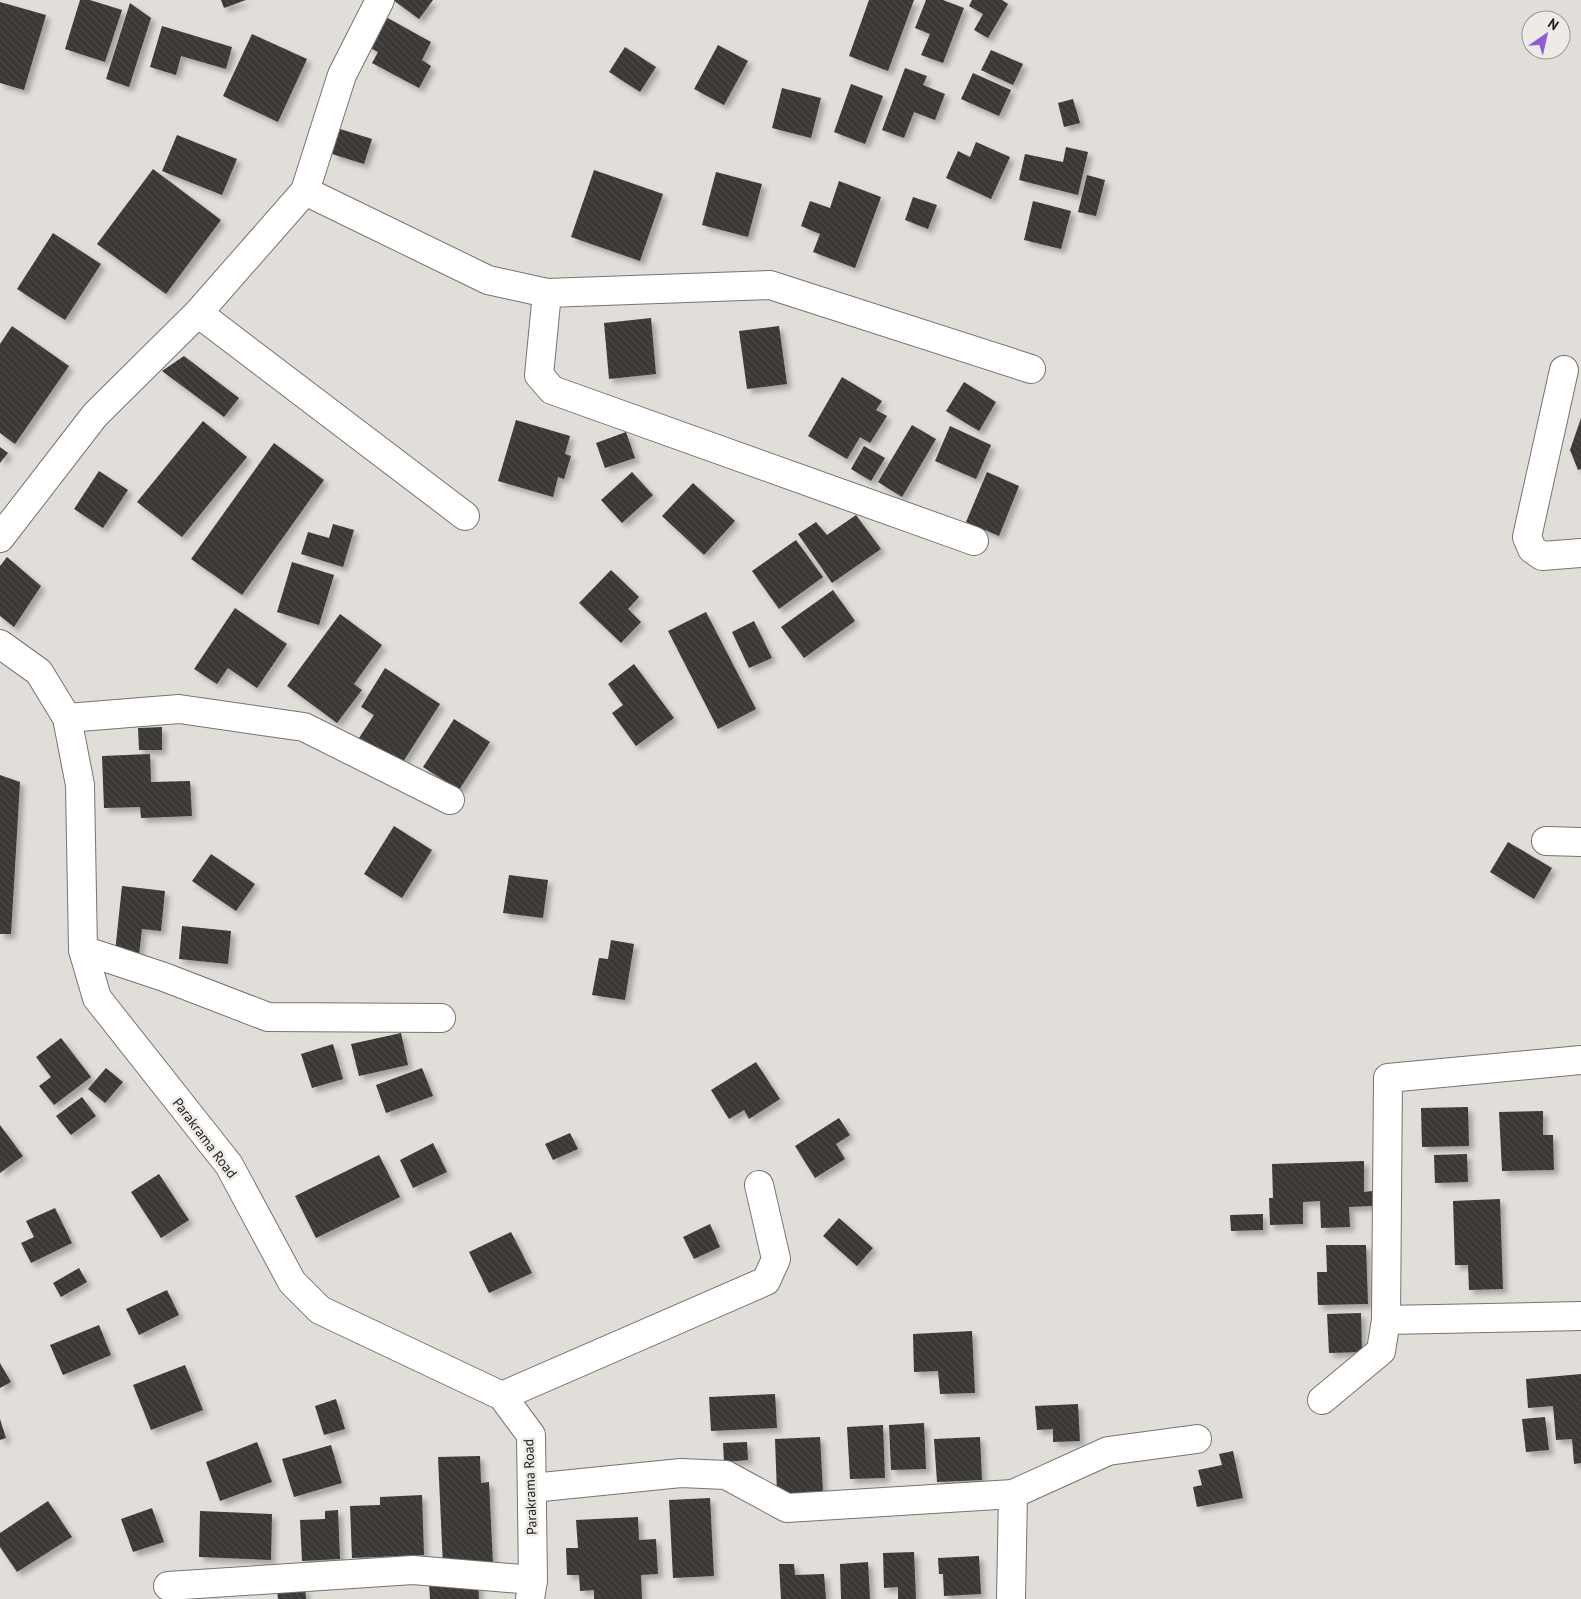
<svg xmlns="http://www.w3.org/2000/svg" width="1581" height="1599" viewBox="0 0 1581 1599" font-family="'PT Sans',sans-serif">
<style>
.building{fill:url(#building-back-hatch);filter:url(#shadow)}
.lines{fill:none;stroke-linecap:round;stroke-linejoin:round}
.minor-casing{stroke:#767370;stroke-width:30}
.minor{stroke:#fff;stroke-width:28}
.labels{text-anchor:middle;stroke-width:5;stroke-linejoin:round;paint-order:stroke}
.street-label{font-size:14px;fill:#1c1b1a;stroke:#eeebe7}
</style>
<defs>
<pattern id="building-back-hatch" width="6" height="6" patternUnits="userSpaceOnUse" patternTransform="scale(1.25)"><rect width="6" height="6" fill="#3a3734"/><path d="M-1 5l2 2M0 0l6 6M5-1l2 2" fill="none" stroke="#4d4b48"/></pattern>
<filter id="shadow"><feDropShadow dx="4.5" dy="4.5" stdDeviation="2.5" flood-color="#0004"/></filter>
</defs>
<rect width="100%" height="100%" fill="#e1deda"/>
<!-- building -->
<g class="building">
<path d="M80 0H90L122 10 105 62 65 49Z"/>
<path d="M221 0H246L224 8Z"/>
<path d="M393 0H433L419 19Z"/>
<path d="M869 0H914L888 71 849 56Z"/>
<path d="M926 0H943L964 8 943 63 921 55 930 34 915 28Z"/>
<path d="M972 0H1002L1008 4 988 38 974 30 983 14 969 6Z"/>
<path d="M0 2 46 15 24 90 0 83Z"/>
<path d="M130 3 151 18 129 87 106 79Z"/>
<path d="M384 16 431 42 422 60 431 66 419 88 372 63 378 52 367 46Z"/>
<path d="M162 26 232 47 226 69 181 56 176 75 150 67Z"/>
<path d="M252 34 307 59 278 122 223 96Z"/>
<path d="M718 45 748 61 724 105 694 89Z"/>
<path d="M625 47 656 67 640 92 609 72Z"/>
<path d="M991 50 1023 64 1013 85 981 70Z"/>
<path d="M905 68 927 76 923 85 945 94 935 120 914 112 904 138 882 130Z"/>
<path d="M973 73 1011 90 999 116 961 99Z"/>
<path d="M851 84 883 96 865 144 834 132Z"/>
<path d="M782 88 821 98 811 138 772 128Z"/>
<path d="M1073 99 1080 123 1064 127 1058 103Z"/>
<path d="M340 129 372 139 364 164 332 154Z"/>
<path d="M177 135 237 159 222 195 162 171Z"/>
<path d="M976 142 1010 157 991 199 946 178 958 151 970 157Z"/>
<path d="M1066 147 1088 152 1078 195 1019 180 1025 154 1063 162Z"/>
<path d="M153 169 221 220 166 294 97 244Z"/>
<path d="M594 170 663 194 640 261 571 237Z"/>
<path d="M716 172 762 184 748 237 702 225Z"/>
<path d="M1087 175 1105 180 1096 216 1078 212Z"/>
<path d="M839 181 881 197 855 268 813 252 820 234 801 226 810 201 830 208Z"/>
<path d="M913 197 937 205 928 229 905 220Z"/>
<path d="M1033 201 1071 211 1061 249 1024 240Z"/>
<path d="M53 233 101 264 65 320 17 289Z"/>
<path d="M651 318 656 374 609 379 604 323Z"/>
<path d="M12 326 69 366 15 444 0 433V344Z"/>
<path d="M779 326 787 384 747 389 739 331Z"/>
<path d="M184 356 239 398 224 417 162 371Z"/>
<path d="M842 377 882 401 876 410 887 416 870 443 860 437 847 459 808 436Z"/>
<path d="M964 382 996 402 979 431 946 411Z"/>
<path d="M1581 418V469L1578 470 1570 450Z"/>
<path d="M516 420 570 436 565 454 571 456 564 479 558 477 553 497 498 481Z"/>
<path d="M203 421 247 457 182 537 137 502Z"/>
<path d="M912 425 936 439 902 497 878 482Z"/>
<path d="M950 426 991 445 976 479 935 461Z"/>
<path d="M626 432 635 458 605 468 596 443Z"/>
<path d="M274 443 324 480 242 595 191 559Z"/>
<path d="M864 446 885 458 871 481 851 469Z"/>
<path d="M0 447 8 453 0 463Z"/>
<path d="M99 471 128 490 103 528 74 509Z"/>
<path d="M632 472 653 495 622 523 601 500Z"/>
<path d="M987 472 1019 486 999 536 966 522Z"/>
<path d="M693 483 735 521 704 555 662 516Z"/>
<path d="M856 515 881 549 832 583 798 534 816 522 827 535Z"/>
<path d="M333 524 354 530 343 567 301 554 308 532 329 538Z"/>
<path d="M796 540 823 577 779 609 752 571Z"/>
<path d="M7 557 41 586 14 627 0 616V566Z"/>
<path d="M292 562 334 575 319 625 277 612Z"/>
<path d="M611 570 639 597 628 609 641 622 621 643 579 603Z"/>
<path d="M833 590 855 621 804 658 781 627Z"/>
<path d="M235 608 287 644 257 688 228 668 217 684 194 669Z"/>
<path d="M706 612 756 709 718 729 668 631Z"/>
<path d="M340 614 382 645 354 684 362 690 337 723 287 686Z"/>
<path d="M754 621 772 658 749 668 732 632Z"/>
<path d="M634 664 674 718 636 746 612 713 623 705 608 684Z"/>
<path d="M385 668 440 704 401 765 359 738 374 715 361 707Z"/>
<path d="M454 719 490 742 459 790 423 767Z"/>
<path d="M162 727V750H139L138 728Z"/>
<path d="M150 754 151 782 190 781 192 816 141 818 140 807 104 808 102 756Z"/>
<path d="M0 775 20 782 11 934H0Z"/>
<path d="M394 826 432 850 402 898 364 874Z"/>
<path d="M1508 842 1552 868 1534 899 1490 872Z"/>
<path d="M211 854 255 884 236 911 192 881Z"/>
<path d="M509 875 548 880 543 918 503 913Z"/>
<path d="M122 886 165 891 161 931 142 929 139 955 115 952Z"/>
<path d="M182 926 231 931 228 964 179 959Z"/>
<path d="M611 940 634 944 625 1000 592 995 599 958 608 959Z"/>
<path d="M401 1033 408 1065 359 1076 351 1044Z"/>
<path d="M61 1038 91 1077 54 1105 39 1086 51 1077 36 1057Z"/>
<path d="M333 1044 343 1079 312 1088 301 1054Z"/>
<path d="M756 1062 780 1099 749 1119 744 1110 729 1119 711 1090Z"/>
<path d="M106 1068 123 1082 105 1103 88 1089Z"/>
<path d="M422 1068 433 1096 386 1113 376 1085Z"/>
<path d="M82 1097 96 1116 71 1135 56 1116Z"/>
<path d="M1468 1107 1469 1146 1422 1147 1421 1108Z"/>
<path d="M1543 1111V1135H1553L1554 1170 1502 1171 1499 1112Z"/>
<path d="M839 1118 850 1135 836 1144 845 1159 815 1178 795 1146Z"/>
<path d="M0 1125 23 1156 0 1173Z"/>
<path d="M570 1133 578 1149 553 1160 545 1144Z"/>
<path d="M433 1143 447 1172 413 1188 400 1160Z"/>
<path d="M1467 1154 1468 1182 1435 1183 1434 1155Z"/>
<path d="M379 1155 400 1197 316 1238 295 1196Z"/>
<path d="M1364 1161V1192L1372 1191V1206L1349 1207 1350 1227 1321 1228 1320 1201 1303 1202V1224L1270 1225 1269 1198H1273L1272 1164Z"/>
<path d="M159 1174 189 1220 161 1238 131 1192Z"/>
<path d="M1500 1199 1503 1289 1469 1290 1468 1265H1455L1453 1201Z"/>
<path d="M55 1208 72 1243 31 1263 21 1243 34 1237 26 1221Z"/>
<path d="M1263 1214V1230L1231 1231 1230 1215Z"/>
<path d="M839 1218 873 1248 857 1266 823 1236Z"/>
<path d="M710 1224 720 1247 694 1259 683 1237Z"/>
<path d="M511 1232 532 1273 489 1293 469 1252Z"/>
<path d="M1326 1245H1366L1368 1304 1318 1305 1317 1272H1327Z"/>
<path d="M79 1268 87 1282 61 1297 53 1283Z"/>
<path d="M167 1290 179 1315 139 1335 126 1309Z"/>
<path d="M1361 1313 1362 1352 1329 1353 1327 1314Z"/>
<path d="M99 1325 111 1355 63 1375 50 1345Z"/>
<path d="M972 1331 975 1393 940 1394 938 1371 914 1372 913 1334Z"/>
<path d="M0 1363 11 1382 0 1388Z"/>
<path d="M185 1365 203 1410 151 1430 133 1385Z"/>
<path d="M1581 1374V1463L1574 1464 1572 1439 1556 1440 1553 1406 1528 1408 1526 1379Z"/>
<path d="M775 1394 777 1428 711 1431 709 1397Z"/>
<path d="M336 1399 345 1429 324 1435 315 1406Z"/>
<path d="M1078 1404 1080 1441 1053 1442V1429L1037 1430 1035 1406Z"/>
<path d="M1545 1417 1549 1450 1526 1452 1522 1419Z"/>
<path d="M0 1419 6 1438 0 1440Z"/>
<path d="M924 1423 926 1469 891 1470 889 1425Z"/>
<path d="M883 1425 885 1478 850 1479 847 1427Z"/>
<path d="M820 1437 823 1492 777 1494 775 1439Z"/>
<path d="M980 1437 982 1480 937 1482 934 1439Z"/>
<path d="M257 1442 272 1482 220 1501 206 1462Z"/>
<path d="M747 1442 748 1460 724 1462 723 1443Z"/>
<path d="M331 1445 342 1483 294 1497 282 1459Z"/>
<path d="M1233 1451 1243 1498 1197 1507 1193 1487 1202 1485 1198 1470 1222 1465 1219 1454Z"/>
<path d="M480 1456 481 1483 489 1482 493 1564 443 1566 438 1457Z"/>
<path d="M422 1495 424 1555 352 1558 350 1506 380 1505V1497Z"/>
<path d="M710 1498 714 1576 673 1578 669 1500Z"/>
<path d="M48 1501 72 1537 17 1572 0 1547V1533Z"/>
<path d="M152 1508 164 1542 133 1552 121 1519Z"/>
<path d="M338 1510 340 1559 302 1561 300 1520 325 1519V1511Z"/>
<path d="M200 1511 272 1514 271 1560 199 1557Z"/>
<path d="M638 1517 639 1540 656 1539 658 1574 641 1575 642 1599H594V1590L580 1591 579 1575H567L566 1548H578L576 1520Z"/>
<path d="M914 1552 916 1599H898V1587L884 1588 883 1553Z"/>
<path d="M979 1556 981 1594 944 1596 943 1574H939L938 1558Z"/>
<path d="M868 1562 870 1599H841L840 1564Z"/>
<path d="M779 1564H794L795 1575 824 1574 826 1599H781Z"/>
<path d="M478 1582 479 1599H430L429 1583Z"/>
<path d="M305 1588 306 1599H278L277 1589Z"/>
</g>
<g class="lines">
<defs>
<g id="minor">
<path d="M305 191 488 280 547 293 770 285 1031 369"/>
<path d="M547 293 539 375 552 390 974 541"/>
<path d="M198 313 465 516"/>
<path d="M1564 370 1527 537 1532 549 1542 556 1581 553"/>
<path d="M0 538 95 415 198 313 305 191 342 75 380 0"/>
<path d="M0 644 39 672 67 718 80 785 83 950 97 998 229 1165 292 1282 320 1310 502 1396 531 1435 533 1580 530 1599"/>
<path d="M67 718 179 709 304 727 450 800"/>
<path d="M1546 841 1581 842"/>
<path d="M83 950 164 977 268 1017 441 1018"/>
<path d="M1581 1060 1388 1078 1386 1320 1581 1316"/>
<path d="M502 1396 766 1281 776 1259 759 1185"/>
<path d="M1322 1400 1381 1351 1386 1320"/>
<path d="M532 1488 681 1473 726 1475 787 1508 1013 1494 1108 1451 1197 1439"/>
<path d="M168 1586 413 1570 533 1580"/>
<path d="M1011 1599 1013 1494"/>
</g>
</defs>
<!-- minor casing -->
<use href="#minor" class="minor-casing"/>
<!-- minor -->
<use href="#minor" class="minor"/>
</g>
<g class="labels">
<!-- street labels -->
<g class="street-label">
<text transform="translate(205 1138) rotate(53)" y="5">Parakrama Road</text>
<text transform="translate(530 1487) rotate(-92)" y="5">Parakrama Road</text>
</g>
</g>
<!-- north arrow -->
<g transform="translate(1546 35) rotate(34)"><circle r="24" fill="#eeebe7" stroke="#9a9895"/>
<path d="M0-4L9 19L0 12L-9 19Z" fill="#8e5cd5"/>
<text y="-8" font-size="14" font-weight="bold" text-anchor="middle" fill="#1c1b1a">N</text>
</g>
</svg>
